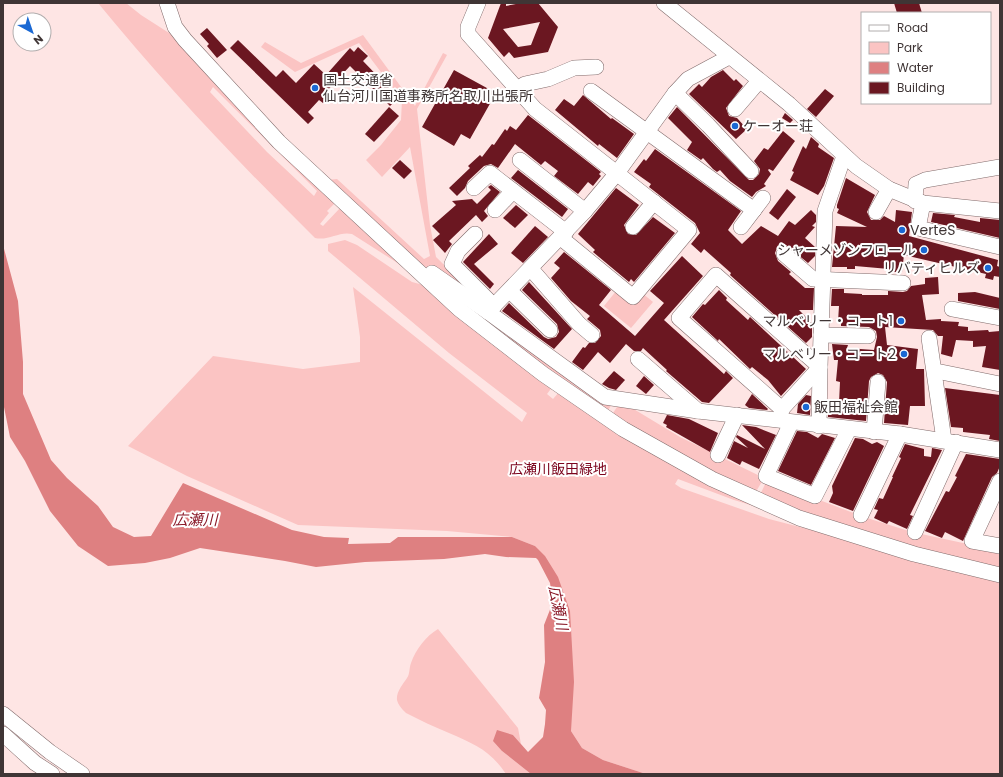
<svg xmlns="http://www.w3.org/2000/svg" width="1003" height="777" viewBox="0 0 1003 777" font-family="Poppins,'Noto Sans JP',sans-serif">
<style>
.green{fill:#fbc4c3;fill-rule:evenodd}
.water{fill:#de8081}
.building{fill:#6b1721;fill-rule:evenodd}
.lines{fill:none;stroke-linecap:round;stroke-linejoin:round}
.minor-casing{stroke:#826c6c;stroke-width:16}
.minor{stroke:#fff;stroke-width:15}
.poi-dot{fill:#1a68d3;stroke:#fff;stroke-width:1.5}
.labels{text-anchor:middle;stroke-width:4;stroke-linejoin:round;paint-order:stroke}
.poi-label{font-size:14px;fill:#3f3535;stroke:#fff;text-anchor:start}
.park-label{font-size:14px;fill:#7b041d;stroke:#fff}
.water-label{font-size:15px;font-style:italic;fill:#8b1b2a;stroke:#fff}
</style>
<rect width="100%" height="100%" fill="#fee5e4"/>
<!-- green -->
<g class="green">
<path d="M98 3H126L141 15 180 40 335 203 327 211 329 213 320 224 323 226 341 207 407 269 352 234C339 231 329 241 315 238 239 163 165 85 98 3ZM213 87 317 191 314 196 267 152 210 92Z"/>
<path d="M363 35 415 106 443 53 447 55 417 109 430 225 436 257 485 305 428 268 418 263 327 180 337 179 424 259 430 256 410 147 382 177 366 160 381 145 401 120 402 100 359 43 295 72 261 47 265 42 301 63Z"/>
<path d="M345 240 357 245 412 282 427 286 553 386 547 394 553 399 560 391 777 513 734 500 678 479 675 484 681 488 769 519 1000 579V774H646L603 760 582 748 571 731 570 611 535 546 512 537 447 531 298 525 187 476 128 446 213 356 303 369 360 362V337L353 287 522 422 527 413 449 353 328 251V244Z"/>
<path d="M443 285 613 403 606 413 463 308Z"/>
<path d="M617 290 642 293 653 302 631 328 604 306Z"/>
<path d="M619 404 632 408 680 437 764 478 754 495 611 416Z"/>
<path d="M767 480 864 517 912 532 1000 551V568L962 563 759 497Z"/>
<path d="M438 629 518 728 521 744 513 735 502 751 531 774H506C490 750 474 744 449 733 434 727 420 720 406 713 403 710 398 705 397 700 396 692 403 684 407 678 410 674 409 668 411 663 416 649 426 636 438 629Z"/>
</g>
<!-- water -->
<path class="water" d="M3 245 18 301 23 362V394L51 460 67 478 98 506 113 527 134 537 151 536 183 483 292 530 324 537 349 538 348 544 390 543 398 537H512L535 546 545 556 558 577 570 611 574 682 571 731 582 748 603 760 646 774H531L502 751 493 741 497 730 513 735 528 752 543 737 545 724 546 710 539 698 545 662 544 625 553 602 550 583 538 560 536 558 506 557 485 554 444 559 365 562 316 567 285 561 200 548 170 558 145 563 108 566 78 546 50 511 25 461 10 437 3 402Z"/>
<!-- building -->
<g class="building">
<path d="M501 3H506V6L521 3H538L558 27 548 52 514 58 509 52 504 57 488 38ZM540 22 531 45 518 47 503 29Z"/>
<path d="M894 3H919L922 13H897Z"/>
<path d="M207 28 227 50 217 58 207 46 209 44 200 34Z"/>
<path d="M238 40 276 77 283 70 296 83 314 64 326 75 350 48 354 52 358 47 368 56 363 61 391 90 389 92 396 100 390 106 350 66 325 93 329 97 323 103 319 100 308 112 314 118 308 124 230 48Z"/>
<path d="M454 70 496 93 470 139 461 134 454 146 422 127Z"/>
<path d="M723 70 734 81 736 79 743 86 726 108 729 116 737 118 747 129 736 139 689 94 699 84 702 87 711 77Z"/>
<path d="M825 89 834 96 816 117 807 109Z"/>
<path d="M583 95 611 119 612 118 634 134 617 158 599 144 598 146 555 110 564 99 574 106Z"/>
<path d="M389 107 399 116 374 142 365 134Z"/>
<path d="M677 107 749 180H753L759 174 760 169 754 161 764 148 768 150 783 131 795 141 773 171 769 169 768 170 771 174 764 184 766 186 756 192 752 197 730 181 720 170 717 172 713 169 703 158 701 160 687 150 692 142 668 118Z"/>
<path d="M785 113 793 120 790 123 782 118Z"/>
<path d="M528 115 601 172 599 174 601 176 593 186 588 182 578 194 554 176 558 171 545 161 541 165 515 144 498 168 491 164 484 166 468 181 465 188 457 196 449 188 470 168 468 166 480 155 482 157 492 144 494 145 505 129 507 131 510 126 516 130Z"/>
<path d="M811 137 819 144 818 147 834 158 824 186 818 195 790 180 794 172 792 171 803 146 806 149Z"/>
<path d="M655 149 741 211 728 230 742 244 761 226 778 236 789 221 795 225 811 210 816 215V222L812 226 815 227 805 238 815 247V256L808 263 786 245 777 248 775 253 778 261 791 272 789 274 805 288H814L813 310H799L812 323V337L806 343 730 275 731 273 704 249 701 253 691 244 700 233 695 223 649 187 651 184 634 172 644 159 646 161Z"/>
<path d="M400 160 412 171 404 179 392 168Z"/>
<path d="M518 170 568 209 562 217 511 178Z"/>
<path d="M846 178 875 195 867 212 871 220H880L884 216 895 222 896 210 912 212 909 236 998 260 997 266 1000 267V277L994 276 993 280 985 278 986 274 904 255 902 272H889V269L855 266V269H847V267H832L836 226 867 227 837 213 839 209 837 208V205Z"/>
<path d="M491 185 500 192 484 211 488 216 482 222 476 215 449 241 452 244 445 253 433 240 440 234 432 226 456 205 452 201 472 199 477 204 491 190 488 187Z"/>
<path d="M616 188 639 205 624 225 628 234 636 235 653 217 675 233 634 282 631 279 629 282 593 252 595 250 578 234Z"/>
<path d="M787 189 796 197 778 220 769 213Z"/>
<path d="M516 205 528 215 515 228 503 218Z"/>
<path d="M933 213 955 215 954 217 980 222V218L1000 220V238L931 222Z"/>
<path d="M535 226 548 237 523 263 511 253Z"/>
<path d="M489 234 498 244 474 264 494 284 490 289 463 262Z"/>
<path d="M564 252 611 290 599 305 635 336 664 303 650 291 682 256 703 276 664 320 724 374 726 371 733 378 709 403 702 402 666 371 667 370 643 348 641 351H634L626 344 610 363 598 352 583 370 572 362 583 347 585 348 589 343H595L601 336 600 330 587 319 590 316 571 301 551 278 560 268 554 263Z"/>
<path d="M938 277 939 294 922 295 926 320 941 319V321L959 322 958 326 968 327V331L988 330 989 332 1000 331V370L982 367 986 346 973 347V341L956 340 952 357 941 354 943 336H938L933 330 885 327 887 345 918 349 916 369H924L925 406H910L908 425 884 423 887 382 883 375 878 373 871 377 869 381 866 421 828 417V403H839L840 382 836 381 838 360H834L832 344 848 345 847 348 874 350 877 337 876 331 869 327 841 326V322H838L839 306H831L832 289H844V293L862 294V295H888V291L903 292 907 291 911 286 925 284V278Z"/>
<path d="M529 282 572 329 554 349 502 311 509 303 544 337 548 339 556 337 559 332 557 324 522 290Z"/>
<path d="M719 290 727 298 726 300 748 320 750 317 806 369 781 396 768 380 752 367 750 369 719 339 718 341 692 317 703 304 705 305Z"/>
<path d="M975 292 1000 298V309L958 301V293Z"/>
<path d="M614 371 625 380 616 390 609 388 602 384Z"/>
<path d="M644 376 654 385 646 394 636 386Z"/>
<path d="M945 388 1000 395V441L989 439 990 435 963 432V428L951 427Z"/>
<path d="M752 394 768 409 767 410 749 408 745 405Z"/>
<path d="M806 395 811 396 810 415 797 413 798 404Z"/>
<path d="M667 415 689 419 718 433 710 452 666 427 667 425 663 423Z"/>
<path d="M742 425 756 427 776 435 759 469 742 461 740 465 727 458 734 441 748 448 736 437 737 435 765 449Z"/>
<path d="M797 431 807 432 818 438 822 434 835 438 811 485 778 471Z"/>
<path d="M855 438 863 439 872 444 877 442 884 446 853 511 829 502 833 493 832 486Z"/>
<path d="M905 444 924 449V456L931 457 932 448 942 450 910 515 913 516 907 529 889 521 887 524 874 518 878 510 874 509 879 498 883 499 893 477H892L901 458 899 457Z"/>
<path d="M966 454 1000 459V466L997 473 992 477 963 541 945 532 942 538 925 531 946 491 949 492 957 477 955 476Z"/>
</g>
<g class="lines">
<defs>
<g id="minor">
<path d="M167 3 175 27 185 40 279 142 459 309 543 374 623 429 712 479 799 518 914 554 1000 575"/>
<path d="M478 3 468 27V34L535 109 689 230 633 297 561 238"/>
<path d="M664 3 789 104 856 166 889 189 923 203 1000 211"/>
<path d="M729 57 688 79 675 93 617 173 585 211 488 312 605 397 698 411 900 434 1000 450"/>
<path d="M516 90 525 84 548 79 574 68 596 67"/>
<path d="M591 91 754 210"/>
<path d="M675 93 708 125 751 171"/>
<path d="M735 109 759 81"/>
<path d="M520 160 585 211"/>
<path d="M474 188 490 173 566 232"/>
<path d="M915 201 916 184 925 180 1000 167"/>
<path d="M923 203 918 228 1000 247"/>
<path d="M495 210 513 191"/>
<path d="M876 212 889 189"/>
<path d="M633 227 654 202"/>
<path d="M741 227 763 198"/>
<path d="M475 234 458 251 452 264 494 306"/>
<path d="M784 254 813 279 903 283"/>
<path d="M531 269 579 324 592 335"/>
<path d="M432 273 488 312"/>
<path d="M510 291 550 330"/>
<path d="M952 309 1000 318"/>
<path d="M821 335 868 336"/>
<path d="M929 338 944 440"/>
<path d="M638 359 698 411"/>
<path d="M941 372 1000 384"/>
<path d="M782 409 679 318 716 275 820 367 819 426"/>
<path d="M780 419 782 409 820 367 825 211 844 156"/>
<path d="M791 423 766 476 815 496 849 429"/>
<path d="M874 432 878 382"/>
<path d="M718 455 737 415"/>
<path d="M1000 481 972 541 1000 546"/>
<path d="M861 515 900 434"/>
<path d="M915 532 956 442"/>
<path d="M3 714 50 752 82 774"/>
<path d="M3 734 35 763 52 774"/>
</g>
</defs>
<!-- minor casing -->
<use href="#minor" class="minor-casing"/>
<!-- minor -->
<use href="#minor" class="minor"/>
</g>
<!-- markers -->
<g class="poi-dot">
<circle cx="315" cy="88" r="4"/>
<circle cx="735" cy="126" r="4"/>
<circle cx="902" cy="230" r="4"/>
<circle cx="924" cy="250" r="4"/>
<circle cx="988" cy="268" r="4"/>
<circle cx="901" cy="321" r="4"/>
<circle cx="904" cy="354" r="4"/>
<circle cx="806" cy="407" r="4"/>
</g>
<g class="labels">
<!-- poi labels -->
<g class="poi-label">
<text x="323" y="85">国土交通省<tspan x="323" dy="16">仙台河川国道事務所名取川出張所</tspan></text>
<text x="743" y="131">ケーオー荘</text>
<text x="910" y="235">VerteS</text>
<text x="916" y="255" text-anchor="end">シャーメゾンフロール</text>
<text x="980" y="273" text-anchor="end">リバティヒルズ</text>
<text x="893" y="326" text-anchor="end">マルベリー・コート1</text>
<text x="896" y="359" text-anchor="end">マルベリー・コート2</text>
<text x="814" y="412">飯田福祉会館</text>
</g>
<!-- park labels -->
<g class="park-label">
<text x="558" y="474">広瀬川飯田緑地</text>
</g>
<!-- water labels -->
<g class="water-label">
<text x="195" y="525">広瀬川</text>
<text transform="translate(558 608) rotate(79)" y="5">広瀬川</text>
</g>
</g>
<!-- border -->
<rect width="1003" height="777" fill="none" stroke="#3f3535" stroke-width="8"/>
<!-- legend -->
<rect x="861" y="12" width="130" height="92" fill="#ffffff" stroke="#b2aeae"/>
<rect x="869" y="25" width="20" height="6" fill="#ffffff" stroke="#b2aeae"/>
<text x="897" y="32" font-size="12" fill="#3f3535">Road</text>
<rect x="869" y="42" width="20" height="12" fill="#fbc4c3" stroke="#b2aeae"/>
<text x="897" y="52" font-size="12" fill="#3f3535">Park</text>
<rect x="869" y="62" width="20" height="12" fill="#de8081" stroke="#b2aeae"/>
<text x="897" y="72" font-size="12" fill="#3f3535">Water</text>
<rect x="869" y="82" width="20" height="12" fill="#6b1721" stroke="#b2aeae"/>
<text x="897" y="92" font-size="12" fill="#3f3535">Building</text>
<!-- north arrow -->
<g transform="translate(32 32) rotate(140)"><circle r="19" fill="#ffffff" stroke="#b2aeae"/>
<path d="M0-3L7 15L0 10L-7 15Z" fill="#1a68d3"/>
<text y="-6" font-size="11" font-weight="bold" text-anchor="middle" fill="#3f3535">N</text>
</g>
</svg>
